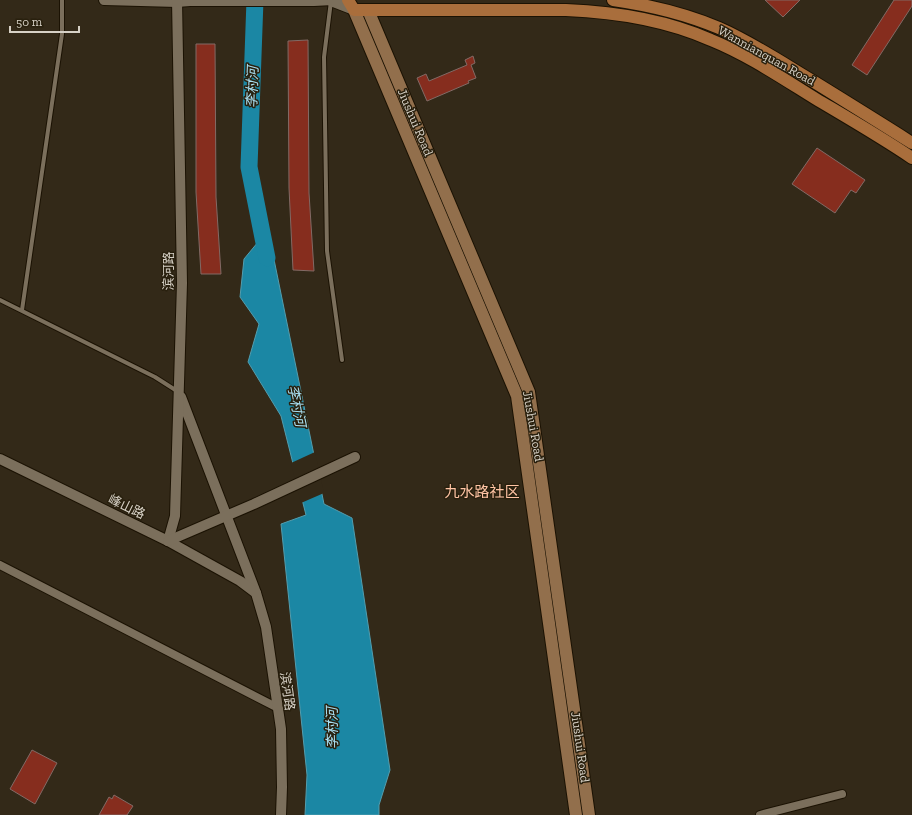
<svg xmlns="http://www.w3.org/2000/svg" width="912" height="815" viewBox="0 0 912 815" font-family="'Zilla Slab','Noto Sans SC',serif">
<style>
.water{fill:#1b87a4;stroke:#539dae}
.pier{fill:#332918}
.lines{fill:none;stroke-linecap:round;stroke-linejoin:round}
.river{stroke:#1b87a4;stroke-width:17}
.building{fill:#862d1e;stroke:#826a65}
.service-casing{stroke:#1b1203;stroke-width:6}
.minor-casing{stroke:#1b1203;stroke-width:10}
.tertiary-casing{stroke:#1b1203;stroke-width:12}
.secondary-casing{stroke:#1b1203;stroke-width:14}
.primary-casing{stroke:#1b1203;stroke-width:14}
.service{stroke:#7b6f5c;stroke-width:4}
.minor{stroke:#7b6f5c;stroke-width:8}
.tertiary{stroke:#7b6f5c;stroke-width:10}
.secondary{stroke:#926f4c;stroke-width:12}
.primary{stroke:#a96e3c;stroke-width:12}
.labels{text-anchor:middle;stroke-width:3;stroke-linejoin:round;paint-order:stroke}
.street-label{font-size:13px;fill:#d7d1c6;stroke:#29200e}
.water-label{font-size:14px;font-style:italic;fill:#a9e0f3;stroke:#29200e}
.quarter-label{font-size:15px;fill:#ffc4a4;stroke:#29200e}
</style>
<rect width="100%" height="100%" fill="#332918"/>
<!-- water -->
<path class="water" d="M268 230 324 504 352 518 390 770 379 805V815H305L307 775 281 524 306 515 281 416 248 362 259 324 240 297 244 259Z"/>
<!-- pier -->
<path class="pier" d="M315 452 324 493 301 503 291 463Z"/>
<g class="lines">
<!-- river -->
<path class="river" d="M255 0 249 167 267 258"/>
</g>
<!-- building -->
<g class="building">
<path d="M765 0H800L783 17Z"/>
<path d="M894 0H912V6L867 75 852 65Z"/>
<path d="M308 40 309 193 314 271 293 270 289 188 288 41Z"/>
<path d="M196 44H215L216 197 221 274H201L196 192Z"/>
<path d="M473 56 475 63 471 65 476 78 468 81 469 83 427 101 417 78 426 74 429 81 467 65 465 60Z"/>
<path d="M817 148 865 180 856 193 851 190 835 213 792 184Z"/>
<path d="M32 750 57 763 35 804 10 789Z"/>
<path d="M114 795 133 806 127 815H99L109 797 112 799Z"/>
</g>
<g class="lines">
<defs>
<g id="service">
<path d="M331 1 324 57 327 251 342 360"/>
<path d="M0 300 155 377 177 391"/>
<path d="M22 310 62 34V0"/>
</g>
<g id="minor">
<path d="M0 565 278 708"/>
<path d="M760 815 842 794"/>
</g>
<g id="tertiary">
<path d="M104 0 177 2 190 1H314L333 0"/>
<path d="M331 1 354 10"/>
<path d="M181 397 256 593"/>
<path d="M0 459 168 541 240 581 256 593 266 627 281 729 282 787 281 815"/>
<path d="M168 541 175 516 182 283 177 0"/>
<path d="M168 541 254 504 355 457"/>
</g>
<g id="secondary">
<path d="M354 10 517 396 576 815"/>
<path d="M368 10 529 392 589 815"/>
</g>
<g id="primary">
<path d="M348 0 354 10H566C615 12 666 20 711 40 748 55 782 78 816 99 848 118 881 137 912 158"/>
<path d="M613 0C648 5 686 14 719 28 751 42 781 62 811 80 845 101 879 122 912 143"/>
</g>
</defs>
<!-- service casing -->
<use href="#service" class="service-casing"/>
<!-- minor casing -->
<use href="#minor" class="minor-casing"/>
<!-- tertiary casing -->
<use href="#tertiary" class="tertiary-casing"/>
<!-- secondary casing -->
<use href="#secondary" class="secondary-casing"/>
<!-- primary casing -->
<use href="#primary" class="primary-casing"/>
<!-- service -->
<use href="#service" class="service"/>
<!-- minor -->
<use href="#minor" class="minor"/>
<!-- tertiary -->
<use href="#tertiary" class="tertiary"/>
<!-- secondary -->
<use href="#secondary" class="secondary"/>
<!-- primary -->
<use href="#primary" class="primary"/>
</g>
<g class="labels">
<!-- street labels -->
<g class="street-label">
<text transform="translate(767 55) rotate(29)" y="5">Wannianquan Road</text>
<text transform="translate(416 122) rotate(67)" y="5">Jiushui Road</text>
<text transform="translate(168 271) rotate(-90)" y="5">滨河路</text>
<text transform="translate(534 426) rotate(80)" y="5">Jiushui Road</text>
<text transform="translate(127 506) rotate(26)" y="5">峰山路</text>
<text transform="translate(288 691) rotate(82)" y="5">滨河路</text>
<text transform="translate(581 747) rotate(82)" y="5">Jiushui Road</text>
</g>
<!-- water labels -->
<g class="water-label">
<text transform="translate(252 87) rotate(-88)" y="5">李村河</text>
<text transform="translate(297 406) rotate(79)" y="5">李村河</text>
<text transform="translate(332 728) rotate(-91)" y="5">李村河</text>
</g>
<!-- quarter labels -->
<g class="quarter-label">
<text x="482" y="497">九水路社区</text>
</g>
</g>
<!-- scale -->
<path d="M10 26v6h69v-6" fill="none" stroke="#d7d1c6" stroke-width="2"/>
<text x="16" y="26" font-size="12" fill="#d7d1c6" stroke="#29200e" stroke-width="3" paint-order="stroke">50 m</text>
</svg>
